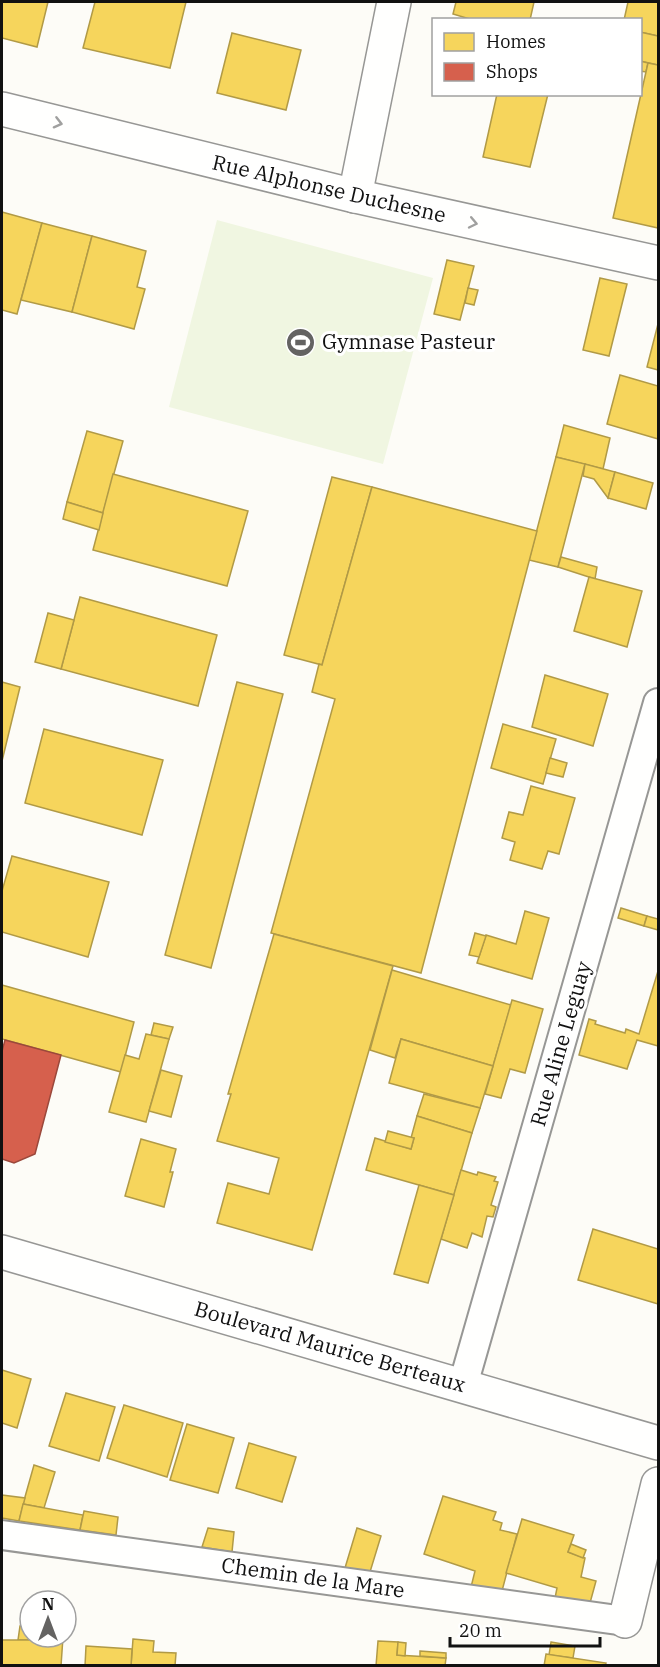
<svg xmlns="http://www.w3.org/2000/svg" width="660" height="1667" viewBox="0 0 660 1667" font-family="'IBM Plex Serif',serif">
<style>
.pitch{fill:#f0f6e1}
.homes{fill:#f6d55c;stroke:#b19a46;stroke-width:1.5}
.shops{fill:#d6604d;stroke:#9b483b;stroke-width:1.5}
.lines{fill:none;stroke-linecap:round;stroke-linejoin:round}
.service-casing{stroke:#979795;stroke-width:32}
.minor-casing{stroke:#979795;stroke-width:36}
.tertiary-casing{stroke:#979795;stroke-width:36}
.service{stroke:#fffffe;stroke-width:28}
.minor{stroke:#fffffe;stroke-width:33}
.tertiary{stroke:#fffffe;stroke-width:33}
.oneway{stroke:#a0a09f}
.labels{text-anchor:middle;stroke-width:6;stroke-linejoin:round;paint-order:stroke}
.street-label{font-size:21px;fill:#111;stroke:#fff}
.poi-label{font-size:21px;fill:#111;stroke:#fff;text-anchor:start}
</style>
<rect width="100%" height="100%" fill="#fdfcf7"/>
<!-- pitch -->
<path class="pitch" d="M217 220 433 278 383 464 169 407Z"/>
<!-- homes -->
<g class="homes">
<path d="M2 2H48L37 47 2 38Z"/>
<path d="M95 2H186L170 68 83 48Z"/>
<path d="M456 2H534L530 20H473L453 14Z"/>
<path d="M628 2H658V36L640 32V20H624Z"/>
<path d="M640 32 658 36V65L640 61Z"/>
<path d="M232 33 301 50 286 110 217 93Z"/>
<path d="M640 61 648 63 646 72 640 71Z"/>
<path d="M648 63 658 65V228L613 218Z"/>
<path d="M497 94H548L530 167 483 157Z"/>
<path d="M2 212 42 223 17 314 2 310Z"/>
<path d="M42 223 92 236 72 312 21 300Z"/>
<path d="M92 236 146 251 137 287 145 289 134 329 72 312Z"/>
<path d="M447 260 474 266 460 320 434 314Z"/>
<path d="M600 278 627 284 609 356 583 350Z"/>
<path d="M468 288 478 290 474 305 465 303Z"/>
<path d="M658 324V370L647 367Z"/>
<path d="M620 375 658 386V439L607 424Z"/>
<path d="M564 425 610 438 603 469 556 457Z"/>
<path d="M87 431 123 441 103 513 67 502Z"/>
<path d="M556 457 585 464 558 567 529 560Z"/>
<path d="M585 464 615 472 608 498 594 479 583 476Z"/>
<path d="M615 472 653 483 646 509 608 498Z"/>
<path d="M113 474 248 511 227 586 93 550Z"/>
<path d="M332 477 372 487 322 665 284 655Z"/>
<path d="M372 487 537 531 421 973 271 933 335 699 312 692 319 664 322 665Z"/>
<path d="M67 502 103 513 99 530 63 519Z"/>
<path d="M561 557 597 567 595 579 558 567Z"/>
<path d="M589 577 642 591 627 647 574 631Z"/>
<path d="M80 597 217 635 198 706 61 669Z"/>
<path d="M48 613 74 620 61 669 35 662Z"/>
<path d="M545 675 608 694 593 746 532 727Z"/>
<path d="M2 682 20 687 2 761Z"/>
<path d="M237 682 283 694 211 968 165 955Z"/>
<path d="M503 724 556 739 543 784 491 768Z"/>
<path d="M44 729 163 760 142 835 25 803Z"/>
<path d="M550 758 567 763 563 777 546 773Z"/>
<path d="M531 786 575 798 559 854 548 851 542 869 510 860 515 842 502 838 509 812 523 815Z"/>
<path d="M12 856 109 882 88 957 2 932V891Z"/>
<path d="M621 908 647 916 644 926 618 918Z"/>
<path d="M525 911 549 918 532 979 477 963 486 935 516 944Z"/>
<path d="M647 916 658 919V930L644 926Z"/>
<path d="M475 933 486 936 479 957 469 955Z"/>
<path d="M274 934 393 966 312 1250 217 1223 228 1183 269 1194 279 1158 217 1141 231 1094H228Z"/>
<path d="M392 970 511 1005 493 1066 401 1039 395 1058 370 1050Z"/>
<path d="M658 971V1046L637 1040 627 1069 579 1055 589 1019 596 1021 595 1024 625 1033 626 1029 639 1034Z"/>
<path d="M2 985 134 1022 121 1072 2 1039Z"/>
<path d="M512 1000 543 1009 525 1073 510 1069 501 1098 485 1094Z"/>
<path d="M154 1023 173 1027 169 1039 151 1035Z"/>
<path d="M146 1034 169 1039 146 1122 109 1112 125 1055 139 1059Z"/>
<path d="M401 1039 493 1066 480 1108 389 1083Z"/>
<path d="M161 1070 182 1076 171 1117 149 1111Z"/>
<path d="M424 1094 480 1108 472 1133 417 1116Z"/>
<path d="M417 1116 472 1133 454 1195 366 1170 375 1138 411 1149 414 1138H411Z"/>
<path d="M388 1131 414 1138 411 1149 385 1142Z"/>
<path d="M141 1139 176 1149 170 1172H173L164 1207 125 1196Z"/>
<path d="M461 1170 477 1175 478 1172 496 1177 494 1181 498 1182 491 1205 496 1207 493 1217 487 1216 482 1237 472 1233 467 1248 441 1239Z"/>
<path d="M419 1185 454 1195 428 1283 394 1274Z"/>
<path d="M593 1229 658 1249V1304L578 1280Z"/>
<path d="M2 1370 31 1379 17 1428 2 1423Z"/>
<path d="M66 1393 115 1407 99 1461 49 1446Z"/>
<path d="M124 1405 183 1423 167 1477 107 1458Z"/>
<path d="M187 1424 234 1438 218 1493 170 1480Z"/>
<path d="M249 1443 296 1457 282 1502 236 1488Z"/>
<path d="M34 1465 55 1472 44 1508 23 1504Z"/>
<path d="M2 1495 25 1498 19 1521 2 1518Z"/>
<path d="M443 1496 496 1512 493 1520 502 1523 500 1530 517 1534 502 1591 471 1587 475 1571 424 1554Z"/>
<path d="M23 1504 83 1515 80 1530 19 1521Z"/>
<path d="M84 1511 118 1517 116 1535 80 1530Z"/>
<path d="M522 1519 574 1535 568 1552 585 1558 581 1577 596 1581 590 1603 555 1598 557 1588 506 1573Z"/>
<path d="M208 1528 234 1532 232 1552 202 1547Z"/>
<path d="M357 1528 381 1536 370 1572 345 1568Z"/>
<path d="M571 1544 586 1550 583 1558 568 1552Z"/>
<path d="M20 1626H30L31 1640H18Z"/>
<path d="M32 1637H63L61 1666H2V1640H31Z"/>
<path d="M133 1639 154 1641 153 1652 176 1653 175 1666H131Z"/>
<path d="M378 1641 398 1642 397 1655 446 1658 445 1666H376Z"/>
<path d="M398 1642 406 1643 405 1656 397 1655Z"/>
<path d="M551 1642 575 1646 573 1658 549 1655Z"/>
<path d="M86 1646 132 1649 131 1666H85Z"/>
<path d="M420 1651 446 1653V1658L420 1656Z"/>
<path d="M546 1654 606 1663 605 1666H544Z"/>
</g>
<!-- shops -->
<path class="shops" d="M5 1040 61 1055 35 1154 14 1163 2 1159V1051Z"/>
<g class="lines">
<defs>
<g id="service">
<path d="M463 1385 658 703"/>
<path d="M2 1535 625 1621"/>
</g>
<g id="minor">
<path d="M2 109 355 196 658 263"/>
<path d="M355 196 394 2"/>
<path d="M625 1621 658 1484"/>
</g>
<path id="tertiary" d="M2 1252 658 1443"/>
</defs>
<!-- service casing -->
<use href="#service" class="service-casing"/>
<!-- minor casing -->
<use href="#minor" class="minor-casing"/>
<!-- tertiary casing -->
<use href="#tertiary" class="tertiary-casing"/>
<!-- service -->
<use href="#service" class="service"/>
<!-- minor -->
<use href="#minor" class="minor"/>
<!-- tertiary -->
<use href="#tertiary" class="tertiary"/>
</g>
<!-- one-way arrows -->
<defs><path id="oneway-chevron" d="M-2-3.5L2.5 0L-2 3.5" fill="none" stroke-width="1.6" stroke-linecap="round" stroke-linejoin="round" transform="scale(1.5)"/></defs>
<g class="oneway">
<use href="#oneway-chevron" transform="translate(58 123) rotate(14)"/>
<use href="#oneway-chevron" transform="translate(473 223) rotate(12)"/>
</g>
<!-- icons -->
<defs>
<symbol id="stadium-disc" viewBox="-11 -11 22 22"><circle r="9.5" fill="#646362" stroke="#fff"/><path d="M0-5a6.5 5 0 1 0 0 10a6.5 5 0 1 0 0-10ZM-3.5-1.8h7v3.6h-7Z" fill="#fff"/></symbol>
</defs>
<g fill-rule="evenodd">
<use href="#stadium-disc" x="284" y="326" width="33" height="33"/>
</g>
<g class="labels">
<!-- street labels -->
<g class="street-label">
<text transform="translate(329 189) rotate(13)" y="7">Rue Alphonse Duchesne</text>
<text transform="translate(561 1044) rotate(-74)" y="7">Rue Aline Leguay</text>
<text transform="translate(330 1347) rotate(16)" y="7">Boulevard Maurice Berteaux</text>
<text transform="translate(313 1578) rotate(8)" y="7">Chemin de la Mare</text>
</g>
<!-- poi labels -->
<g class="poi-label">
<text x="322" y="349">Gymnase Pasteur</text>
</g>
</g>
<!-- border -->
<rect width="660" height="1667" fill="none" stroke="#111111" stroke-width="6"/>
<!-- legend -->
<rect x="432" y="18" width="210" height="78" fill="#ffffff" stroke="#a0a0a0" stroke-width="1.5"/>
<rect x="444" y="33" width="30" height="18" fill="#f6d55c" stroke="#a0a0a0" stroke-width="1.5"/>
<text x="486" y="48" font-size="18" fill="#111111">Homes</text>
<rect x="444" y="63" width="30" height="18" fill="#d6604d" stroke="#a0a0a0" stroke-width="1.5"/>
<text x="486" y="78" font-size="18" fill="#111111">Shops</text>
<!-- north arrow -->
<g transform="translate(48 1619)"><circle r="28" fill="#ffffff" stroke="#a0a0a0" stroke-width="1.5"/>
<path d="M0-4.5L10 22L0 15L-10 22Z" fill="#646362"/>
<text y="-9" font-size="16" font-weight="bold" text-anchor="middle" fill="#111111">N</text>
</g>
<!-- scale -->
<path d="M450 1637v9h150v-9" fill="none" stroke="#111111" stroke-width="3"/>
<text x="459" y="1637" font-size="18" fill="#111111" stroke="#ffffff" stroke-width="4.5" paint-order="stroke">20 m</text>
</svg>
